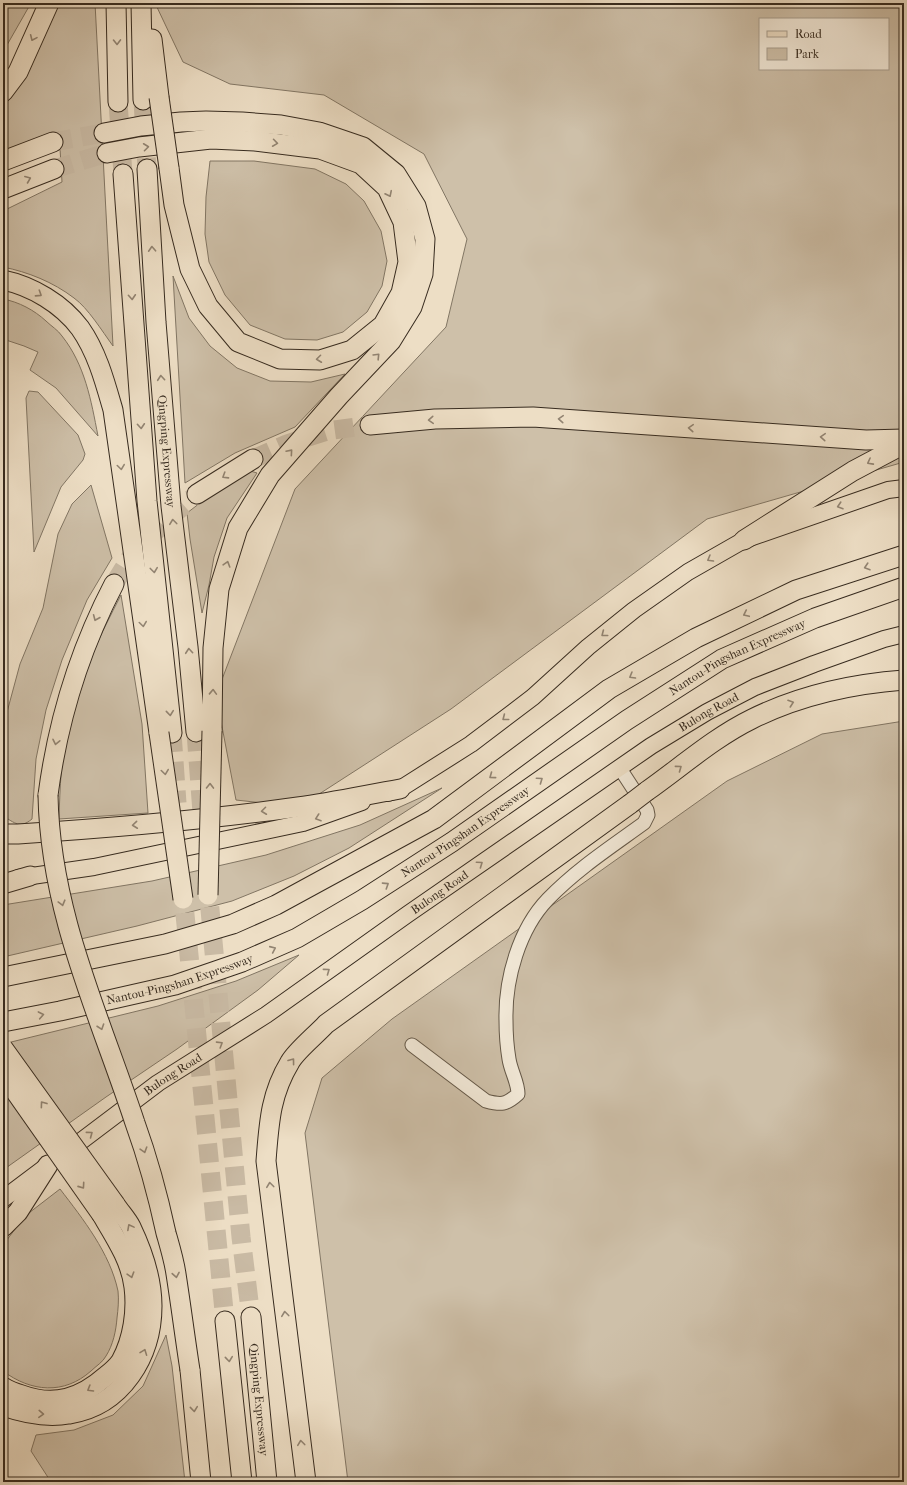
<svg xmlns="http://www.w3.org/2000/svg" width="907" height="1485" viewBox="0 0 907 1485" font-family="'IM FELL French Canon',serif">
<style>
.green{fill:#cec0a9;stroke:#827664;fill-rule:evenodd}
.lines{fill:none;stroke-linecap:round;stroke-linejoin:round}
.highway-tunnel{stroke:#c9baa4;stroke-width:19;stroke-dasharray:19 10;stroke-linecap:butt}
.minor-casing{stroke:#645848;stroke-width:15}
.major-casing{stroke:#372b1f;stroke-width:18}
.highway-casing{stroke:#372b1f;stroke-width:21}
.minor{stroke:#f3ead9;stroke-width:13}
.major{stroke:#eddec5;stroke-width:16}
.highway{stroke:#eddec5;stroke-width:19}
.highway-bridge-casing{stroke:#372b1f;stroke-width:21;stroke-linecap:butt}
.highway-bridge{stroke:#eddec5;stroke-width:19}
.oneway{stroke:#928472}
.labels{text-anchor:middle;stroke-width:3;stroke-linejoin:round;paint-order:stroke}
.street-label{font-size:12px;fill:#372b1f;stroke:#f3ead9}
</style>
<rect width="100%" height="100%" fill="#eddec5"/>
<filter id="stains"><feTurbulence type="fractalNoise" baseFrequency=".005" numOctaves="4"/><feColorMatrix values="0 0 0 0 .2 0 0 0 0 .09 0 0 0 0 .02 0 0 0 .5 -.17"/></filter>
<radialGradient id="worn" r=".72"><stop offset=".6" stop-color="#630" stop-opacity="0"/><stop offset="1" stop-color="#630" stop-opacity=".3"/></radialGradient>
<!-- green -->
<g class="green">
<path d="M3 3H31L3 52Z"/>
<path d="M50 3H95L113 346C102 331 88 308 74 298 53 282 28 272 3 267V211L62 182 59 132 3 156V92Z"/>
<path d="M155 3H904V462L707 519 451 709 299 807 236 800 216 695 295 489 446 327 467 239 424 154 324 95 230 84 183 62ZM760 19H888V69H760Z"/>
<path d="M210 161H254L315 169 346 184 364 201 381 231 387 261 382 286 367 312 343 332 317 340 285 339 250 325 225 295 209 262 205 234 206 197Z"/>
<path d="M173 276 189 318 210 346 237 368 270 381 311 382 345 374 295 427 235 453 185 483Z"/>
<path d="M3 299C19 302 34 310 46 321 51 326 58 330 62 336 85 365 91 400 98 436L56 388 30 370 38 352 24 346 3 339Z"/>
<path d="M29 391 38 392 78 435 85 454 83 460 61 487 34 552 26 398Z"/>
<path d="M247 470 257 473 227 518 214 557 209 585 202 613 190 539 187 513 213 493Z"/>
<path d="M91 485 112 558 87 600 62 660 46 710 36 759 32 819C20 829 15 823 3 816V727L20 664 43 608 58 534 72 504Z"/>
<path d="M121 595 142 724 148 813 59 819C60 787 61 756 68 725 78 679 100 636 121 595Z"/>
<path d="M904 721V1482H348L305 1133 322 1078 392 1019 727 781 822 734Z"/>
<path d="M442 788 349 848 294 876 232 901 137 926 3 957V905L152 881 266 855 360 825Z"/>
<path d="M299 955 258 990 177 1049 106 1097 3 1170V1044L158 1006 236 981Z"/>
<path d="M60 1189C83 1219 110 1253 118 1291 119 1300 118 1310 117 1318 116 1331 113 1345 106 1356 103 1362 96 1366 91 1371 64 1395 31 1392 3 1371V1245L25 1216Z"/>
<path d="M166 1335 172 1366 185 1482H51L31 1451 36 1435 74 1430 113 1415 143 1386Z"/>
</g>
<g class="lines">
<!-- highway-tunnel -->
<g class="highway-tunnel">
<path d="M143 100 147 169"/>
<path d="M118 102 123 174"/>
<path d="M53 142 104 133"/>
<path d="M54 169 107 153"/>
<path d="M253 459 287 444 327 431 370 425"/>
<path d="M114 584 134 552 166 521 197 494"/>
<path d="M196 732 203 826"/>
<path d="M172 733 177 803"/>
<path d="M207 878 241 1237 251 1317"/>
<path d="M182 884 225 1321"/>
</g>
<defs>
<path id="minor" d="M412 1045 486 1101C501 1105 506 1105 518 1094 518 1082 511 1072 509 1059 507 1047 506 1032 506 1020 505 979 519 929 548 899 577 869 611 847 644 823L648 815 647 810 619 767"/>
<g id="major">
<path d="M388 793 400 789 471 744 533 697 588 647 634 610 688 572 744 540 888 490 904 488"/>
<path d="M18 878 94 867 303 823 362 802"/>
<path id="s1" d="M64 1154 158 1083 266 1015 408 914 651 746 707 712 755 687 814 664 884 639 904 634"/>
<path d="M3 1199 43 1169"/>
</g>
<g id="highway">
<path d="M116 3 118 102"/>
<path d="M141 3 143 100"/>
<path d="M152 39 159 97"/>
<path d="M3 92 18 72 49 3"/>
<path d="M104 133 141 126 181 122 206 121 242 122 281 125 319 132 363 147 396 174 416 206 425 239 423 274 412 307 391 341 339 396 270 475 238 528 219 589 213 648 212 731"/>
<path d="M107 153 139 147 211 139 255 141 320 149 361 164 387 188 403 222 408 262 401 293 383 325 352 350 320 360 280 359 238 342 208 306 190 269 174 205 169 168"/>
<path d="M3 161 53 142"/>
<path id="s2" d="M147 169 156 322 171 506 188 647 196 732"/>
<path d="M123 174 147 501 172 733"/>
<path d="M3 189 54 169"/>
<path d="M3 280C32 286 62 304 80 328 97 352 105 382 113 410L159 733"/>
<path d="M370 425 435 419 533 417 866 440 904 439"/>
<path d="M197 494 253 459"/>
<path d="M744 540 853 471 904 444"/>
<path d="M647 791C681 767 715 737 752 719 800 695 851 684 904 680"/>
<path d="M48 795C58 719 79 651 114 584"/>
<path d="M3 834H18C111 828 205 820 298 807 332 802 366 795 400 789"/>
<path d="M3 884 30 876"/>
<path d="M3 977 165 944 233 924 276 905 434 819 609 689 696 638 796 590 904 555"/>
<path id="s3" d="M3 1022 60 1011 175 985 242 962 297 938 362 900 452 842 627 720 722 659 815 618 904 587"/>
<path d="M3 1227 18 1212 48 1165"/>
<path id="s4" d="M251 1317 267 1482"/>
<path d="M225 1321 242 1482"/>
<path d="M190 1370 201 1482"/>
<path d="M3 1387C9 1391 15 1393 22 1395 55 1407 81 1398 106 1376 111 1372 117 1367 121 1361 133 1339 137 1311 134 1287 131 1261 115 1237 102 1215"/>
<path d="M3 1406C23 1413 47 1418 69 1414 122 1406 152 1356 152 1306 152 1280 142 1250 131 1227 127 1219 120 1212 115 1204"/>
<path d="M306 1482 266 1161C269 1124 270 1095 290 1062 296 1051 317 1034 326 1024L630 804"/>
</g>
</defs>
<!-- minor casing -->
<use href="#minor" class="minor-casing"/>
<!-- major casing -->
<use href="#major" class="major-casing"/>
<!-- highway casing -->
<use href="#highway" class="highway-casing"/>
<!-- minor -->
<use href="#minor" class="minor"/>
<!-- major -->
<use href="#major" class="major"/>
<!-- highway -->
<use href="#highway" class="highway"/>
<defs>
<g id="highway-bridge">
<path d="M159 97 169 168"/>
<path d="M159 733 183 899"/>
<path d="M48 795C50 912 99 1014 135 1123 148 1159 158 1196 166 1233 170 1247 174 1260 176 1274 181 1306 185 1338 190 1370"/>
<path d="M630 804 647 791"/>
<path d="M208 895 212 731"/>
<path d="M3 1048 115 1204"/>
<path d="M3 1074 102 1215"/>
</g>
</defs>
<!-- highway-bridge casing -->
<use href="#highway-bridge" class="highway-bridge-casing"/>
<!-- highway-bridge -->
<use href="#highway-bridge" class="highway-bridge"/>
</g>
<!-- one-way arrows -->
<defs><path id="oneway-chevron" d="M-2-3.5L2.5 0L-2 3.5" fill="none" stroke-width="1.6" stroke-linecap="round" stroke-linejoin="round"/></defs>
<g class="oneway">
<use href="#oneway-chevron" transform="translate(33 38) rotate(114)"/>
<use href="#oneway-chevron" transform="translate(117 42) rotate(89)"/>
<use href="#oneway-chevron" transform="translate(275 143) rotate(8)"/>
<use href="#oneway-chevron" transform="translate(146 147) rotate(-7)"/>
<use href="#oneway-chevron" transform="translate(28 179) rotate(-22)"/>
<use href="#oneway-chevron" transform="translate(389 194) rotate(64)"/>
<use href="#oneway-chevron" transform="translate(152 249) rotate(-93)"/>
<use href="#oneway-chevron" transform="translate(39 294) rotate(33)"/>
<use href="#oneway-chevron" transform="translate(132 297) rotate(86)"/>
<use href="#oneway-chevron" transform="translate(377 356) rotate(-46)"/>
<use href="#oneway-chevron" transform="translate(319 359) rotate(173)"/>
<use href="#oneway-chevron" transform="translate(161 378) rotate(-95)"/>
<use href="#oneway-chevron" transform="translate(561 419) rotate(-176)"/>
<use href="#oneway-chevron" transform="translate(431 420) rotate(176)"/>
<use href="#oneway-chevron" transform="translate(141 426) rotate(86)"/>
<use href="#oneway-chevron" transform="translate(691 428) rotate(-176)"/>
<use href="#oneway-chevron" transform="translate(823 437) rotate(-176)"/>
<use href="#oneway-chevron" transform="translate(290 452) rotate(-49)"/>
<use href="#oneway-chevron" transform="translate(870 462) rotate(152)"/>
<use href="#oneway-chevron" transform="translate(121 467) rotate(82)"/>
<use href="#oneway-chevron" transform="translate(225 476) rotate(148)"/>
<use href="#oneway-chevron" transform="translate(840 506) rotate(162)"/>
<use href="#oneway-chevron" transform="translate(173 522) rotate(-97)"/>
<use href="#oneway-chevron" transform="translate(710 559) rotate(150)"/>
<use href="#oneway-chevron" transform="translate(227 564) rotate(-73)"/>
<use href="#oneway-chevron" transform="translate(867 567) rotate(162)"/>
<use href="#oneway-chevron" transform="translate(154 570) rotate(83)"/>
<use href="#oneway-chevron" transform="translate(746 614) rotate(155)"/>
<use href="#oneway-chevron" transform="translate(96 618) rotate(113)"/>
<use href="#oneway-chevron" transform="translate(143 624) rotate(82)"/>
<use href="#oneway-chevron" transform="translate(604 634) rotate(142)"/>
<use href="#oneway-chevron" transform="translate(189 651) rotate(-95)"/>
<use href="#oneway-chevron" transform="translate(632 676) rotate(150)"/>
<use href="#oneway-chevron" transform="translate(213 692) rotate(-88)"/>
<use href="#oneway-chevron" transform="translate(791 703) rotate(-19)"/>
<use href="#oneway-chevron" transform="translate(170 713) rotate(84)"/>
<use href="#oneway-chevron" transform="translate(505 718) rotate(142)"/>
<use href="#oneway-chevron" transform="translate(56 742) rotate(102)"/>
<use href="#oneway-chevron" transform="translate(679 768) rotate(-36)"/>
<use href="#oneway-chevron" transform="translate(165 772) rotate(82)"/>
<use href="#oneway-chevron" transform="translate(492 776) rotate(144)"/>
<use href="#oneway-chevron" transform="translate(540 780) rotate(-35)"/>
<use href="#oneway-chevron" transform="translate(210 786) rotate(-89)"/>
<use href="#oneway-chevron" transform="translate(264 811) rotate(173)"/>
<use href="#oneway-chevron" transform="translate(318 818) rotate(161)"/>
<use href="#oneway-chevron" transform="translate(135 825) rotate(174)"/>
<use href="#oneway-chevron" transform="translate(480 864) rotate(-35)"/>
<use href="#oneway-chevron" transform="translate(386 885) rotate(-33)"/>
<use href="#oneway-chevron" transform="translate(62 903) rotate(75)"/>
<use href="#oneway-chevron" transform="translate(273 949) rotate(-24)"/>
<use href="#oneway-chevron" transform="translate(327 971) rotate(-36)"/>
<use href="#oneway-chevron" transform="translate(41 1015) rotate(-11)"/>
<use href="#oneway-chevron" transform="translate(101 1027) rotate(71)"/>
<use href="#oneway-chevron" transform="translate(220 1044) rotate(-32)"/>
<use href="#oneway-chevron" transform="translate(292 1061) rotate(-53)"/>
<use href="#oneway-chevron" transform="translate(43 1104) rotate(-126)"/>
<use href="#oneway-chevron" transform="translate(90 1134) rotate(-37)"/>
<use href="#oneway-chevron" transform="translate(144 1150) rotate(73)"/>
<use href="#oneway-chevron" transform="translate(270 1185) rotate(-97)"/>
<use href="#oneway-chevron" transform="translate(82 1186) rotate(55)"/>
<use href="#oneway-chevron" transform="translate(130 1227) rotate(-118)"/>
<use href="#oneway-chevron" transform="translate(131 1275) rotate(73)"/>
<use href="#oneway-chevron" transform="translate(176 1275) rotate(80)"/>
<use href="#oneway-chevron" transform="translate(285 1314) rotate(-97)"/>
<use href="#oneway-chevron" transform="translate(144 1352) rotate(-69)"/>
<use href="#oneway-chevron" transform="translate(229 1359) rotate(84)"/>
<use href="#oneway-chevron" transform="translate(90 1389) rotate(149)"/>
<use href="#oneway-chevron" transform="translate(194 1409) rotate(84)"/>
<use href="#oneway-chevron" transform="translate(41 1414) rotate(3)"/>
<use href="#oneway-chevron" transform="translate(301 1443) rotate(-97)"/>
</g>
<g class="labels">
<!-- street labels -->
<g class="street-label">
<text dy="4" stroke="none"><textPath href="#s2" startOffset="283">Qingping Expressway</textPath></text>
<text dy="4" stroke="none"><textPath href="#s3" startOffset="830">Nantou-Pingshan Expressway</textPath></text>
<text dy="4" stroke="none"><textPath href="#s1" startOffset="782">Bulong Road</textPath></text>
<text dy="4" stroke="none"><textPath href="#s3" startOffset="506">Nantou-Pingshan Expressway</textPath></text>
<text dy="4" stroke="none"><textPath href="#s1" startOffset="458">Bulong Road</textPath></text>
<text dy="4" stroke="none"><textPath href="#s3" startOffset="182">Nantou-Pingshan Expressway</textPath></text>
<text dy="4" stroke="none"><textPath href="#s1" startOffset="135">Bulong Road</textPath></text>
<text dy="4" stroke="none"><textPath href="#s4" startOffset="83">Qingping Expressway</textPath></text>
</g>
</g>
<!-- margin -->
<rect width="907" height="1485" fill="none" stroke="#eddec5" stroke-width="16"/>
<rect x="4" y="4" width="899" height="1477" fill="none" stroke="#372b1f" stroke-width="2"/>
<rect x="8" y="8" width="891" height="1469" fill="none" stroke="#372b1f"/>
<!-- legend -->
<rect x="759" y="18" width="130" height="52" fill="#f3ead9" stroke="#a89e8f"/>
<rect x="767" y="31" width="20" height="6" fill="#eddec5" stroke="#a89e8f"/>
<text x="795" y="38" font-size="12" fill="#372b1f">Road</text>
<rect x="767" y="48" width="20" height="12" fill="#cec0a9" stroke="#a89e8f"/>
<text x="795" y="58" font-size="12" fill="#372b1f">Park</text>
<rect width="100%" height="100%" filter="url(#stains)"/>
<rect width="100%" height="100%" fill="url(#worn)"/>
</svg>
